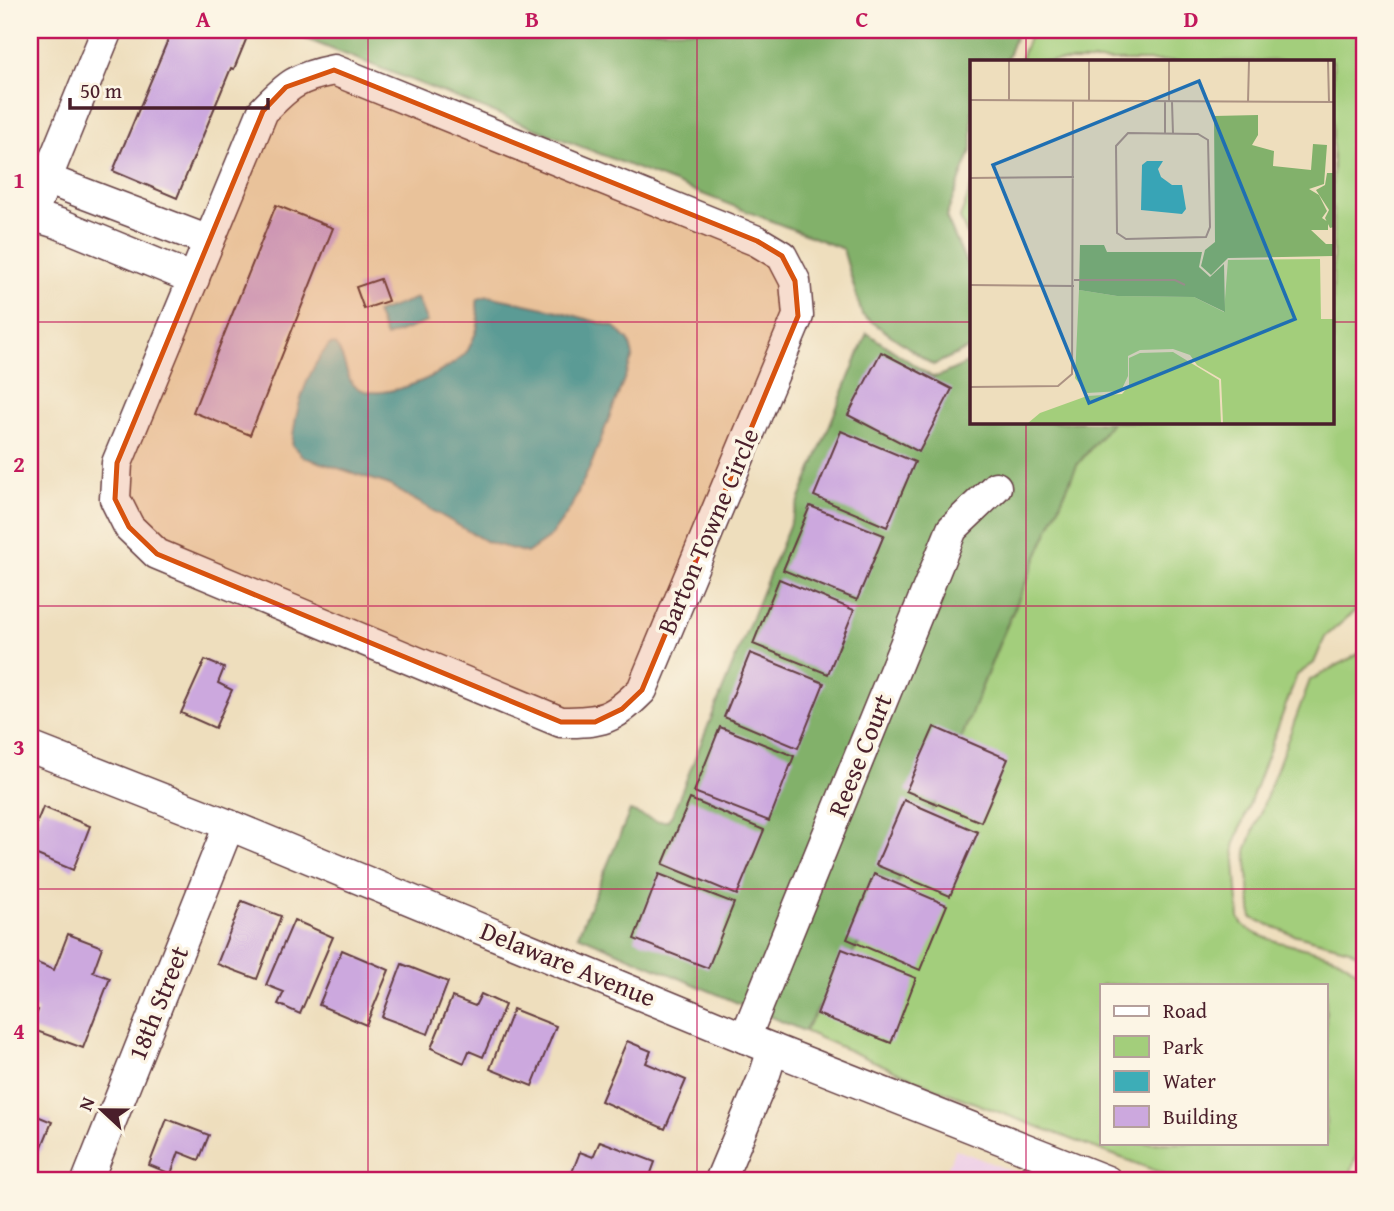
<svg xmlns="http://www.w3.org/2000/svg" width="1394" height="1211" viewBox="0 0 1394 1211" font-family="'Gentium Book Plus',serif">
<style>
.built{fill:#eed0e7}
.green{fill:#a3ce7b;stroke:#767653;stroke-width:2;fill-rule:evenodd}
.forest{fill:#82b16b;stroke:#66684b;stroke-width:2}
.water{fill:#3dadb7;stroke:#446671;stroke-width:2}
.building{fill:#cca8de}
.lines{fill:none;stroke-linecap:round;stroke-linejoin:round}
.minor-casing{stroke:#633c41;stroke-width:33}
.minor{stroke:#fff;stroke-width:30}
.marked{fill:#d8530f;fill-opacity:0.2;stroke:#d8530f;stroke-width:5;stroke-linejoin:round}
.grid{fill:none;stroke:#c2185b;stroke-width:2;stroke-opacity:0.55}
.labels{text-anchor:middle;stroke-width:7;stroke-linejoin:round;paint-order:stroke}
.street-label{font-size:26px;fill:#4a1f2b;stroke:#fcf5e5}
.inset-road{fill:none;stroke:#ac9283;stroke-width:2}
.view{fill:#1f6fb2;fill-opacity:0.15;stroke:#1f6fb2;stroke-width:3.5}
.inset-edge{fill:none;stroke:#4a1f2b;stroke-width:3.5}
.neatline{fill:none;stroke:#c2185b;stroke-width:2.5}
.grid-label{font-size:23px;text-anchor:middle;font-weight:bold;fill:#c2185b}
</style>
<rect width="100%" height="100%" fill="#fcf5e5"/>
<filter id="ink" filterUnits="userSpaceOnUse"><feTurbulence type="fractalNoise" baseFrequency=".0143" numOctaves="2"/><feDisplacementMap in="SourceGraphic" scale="14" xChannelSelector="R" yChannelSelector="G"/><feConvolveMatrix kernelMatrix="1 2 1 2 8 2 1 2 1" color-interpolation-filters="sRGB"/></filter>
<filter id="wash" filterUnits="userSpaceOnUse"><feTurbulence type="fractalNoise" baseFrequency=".00686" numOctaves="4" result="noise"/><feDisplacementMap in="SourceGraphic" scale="28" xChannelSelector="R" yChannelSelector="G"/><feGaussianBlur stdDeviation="1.57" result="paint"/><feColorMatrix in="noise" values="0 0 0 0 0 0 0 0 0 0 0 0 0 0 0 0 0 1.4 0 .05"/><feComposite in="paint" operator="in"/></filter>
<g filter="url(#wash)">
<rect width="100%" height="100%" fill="#eedebd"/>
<!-- built -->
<path class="built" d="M955 1149 1037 1181H942Z"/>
<!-- green -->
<g class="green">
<path d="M1032 30H1364V603L1325 637 1314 663 1297 675 1234 846 1239 918C1249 943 1315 947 1337 958 1347 963 1356 971 1364 977V1133L1348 1181H1175L1159 1172 940 1090 804 1031 915 854 1001 639 1077 465 1112 422H1333V61H1020ZM1102 985H1326V1143H1102Z"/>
<path d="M972 185V245L960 218Z"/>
<path d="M1364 651V958L1349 949 1289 933 1252 918 1246 851 1310 680Z"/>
</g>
<!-- forest -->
<g class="forest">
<path d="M283 30H1018L1006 61H972V148L946 217 972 276V347L933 365 862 315 843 249Z"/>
<path d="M867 333 932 377 939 376 972 361V422H1112L1077 465 1001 639 915 854 804 1031 578 935 630 811 656 821H667L672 815Z"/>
</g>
<!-- water -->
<g class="water">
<path d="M488 296 558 311 615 327 629 341 633 356 591 465 570 509 550 537 527 553 487 542 387 484 303 457 292 445C295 411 306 371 329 345L335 344C346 357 345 379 356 387 382 405 451 372 468 350 471 344 477 332 478 325 480 316 475 308 478 299Z"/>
<path d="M417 298 427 322 386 337 376 313Z"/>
</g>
<g id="blocks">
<!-- building -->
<g class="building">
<path d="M172 30H250L234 69 231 68 177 198 113 171Z"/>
<path d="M276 205 333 228 250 435 193 412Z"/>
<path d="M380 279 388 301 364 309 356 287Z"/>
<path d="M881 352 952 389 919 452 848 415Z"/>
<path d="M841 431 915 462 887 527 814 496Z"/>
<path d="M810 506 884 535 857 600 783 570Z"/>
<path d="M779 579 854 610 828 674 753 644Z"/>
<path d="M750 653 824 683 798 748 724 717Z"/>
<path d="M205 660 224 668 218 683 232 690 215 728 181 713Z"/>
<path d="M720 727 794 756 769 821 694 792Z"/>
<path d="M934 727 1008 759 981 822 906 791Z"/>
<path d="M690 799 764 830 737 895 663 864Z"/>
<path d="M904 800 978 832 950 896 876 865Z"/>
<path d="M43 807 90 826 73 870 30 852V839Z"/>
<path d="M659 874 734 903 708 968 634 939Z"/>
<path d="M874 874 947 905 920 970 847 939Z"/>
<path d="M242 901 281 916 257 979 217 964Z"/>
<path d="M294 920 333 937 300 1014 278 1004 284 992 266 985Z"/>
<path d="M68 934 102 947 93 972 110 978 83 1048 31 1029 38 1010 30 1007V960L54 970Z"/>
<path d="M842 949 916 978 891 1043 817 1014Z"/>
<path d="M342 950 389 970 366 1025 319 1005Z"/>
<path d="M402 964 448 982 428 1034 382 1017Z"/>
<path d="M481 994 505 1005 483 1057 469 1051 464 1063 431 1048 452 997 475 1006Z"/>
<path d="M513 1009 556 1026 532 1086 490 1069Z"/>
<path d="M627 1041 651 1051 646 1063 686 1080 665 1129 601 1101Z"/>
<path d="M30 1113 52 1122 36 1161 30 1159Z"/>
<path d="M167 1119 209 1135 199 1160 179 1152 171 1174 149 1165Z"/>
<path d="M600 1141 655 1162 648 1181 569 1180 580 1152 593 1157Z"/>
</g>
</g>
</g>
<g filter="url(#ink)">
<use href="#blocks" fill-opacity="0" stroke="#633c41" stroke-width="2"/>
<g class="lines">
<defs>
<g id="minor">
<path d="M334 70 757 241 782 256 795 281 798 316 642 690C612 720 603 722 561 722L157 554 129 527 115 499 117 463 263 111C288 85 297 77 334 70Z"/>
<path d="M46 179 209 241"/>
<path d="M31 215 60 224 194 279"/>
<path d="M30 219 107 30"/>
<path d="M30 747 229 825 745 1038 1107 1181"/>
<path d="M745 1038 952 529 996 487"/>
<path d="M87 1181 229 825"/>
<path d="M720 1181 765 1074 773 1049"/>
</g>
</defs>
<!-- minor casing -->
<use href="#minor" class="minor-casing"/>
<!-- minor -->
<use href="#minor" class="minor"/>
</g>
</g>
<!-- marked area -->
<path class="marked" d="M334 70 757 241 782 256 795 281 798 316 642 690 622 709 595 722H561L157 554 129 527 115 499 117 463 263 111 286 87Z"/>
<!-- grid -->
<path class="grid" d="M368 30V1181M697 30V1181M1026 30V61M30 322H972M1333 322H1364M1026 422V1181M30 606H1364M30 889H1364"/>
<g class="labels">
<!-- street labels -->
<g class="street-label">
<text transform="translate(708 531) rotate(-67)" y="9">Barton Towne Circle</text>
<text transform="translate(860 755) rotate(-68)" y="9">Reese Court</text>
<text transform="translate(568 964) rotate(22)" y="9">Delaware Avenue</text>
<text transform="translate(158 1003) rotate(-68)" y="9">18th Street</text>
</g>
</g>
<!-- overview -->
<g transform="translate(970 60)">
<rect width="364" height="364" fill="#eedebd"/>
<path d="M350 199 351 259H364V363H253L251 319 227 305 220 295 203 289 170 290 158 296V316L151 331 117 333 105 318 109 230 147 236 224 237 254 252 258 200ZM203 292 249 320 251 363H58L70 353 117 336 152 334 159 326V298L170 293Z" fill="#a3ce7b"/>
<path d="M288 55V75L282 85 304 91 303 106 341 110 343 84 357 85 354 124 339 129 349 135 357 151 352 158 358 162V170H341L356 184H363V196L258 198 241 215 231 206 235 190 245 182 244 56ZM357 113H364V167L360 168 355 158 359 150 346 130 355 125ZM110 185H134L137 192H232L229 207 240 217 254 204 255 252 224 237 147 236 109 230Z" fill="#82b16b"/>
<path d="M177 101H193L188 109 191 117 202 125H212L216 149 212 154 171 150 172 105Z" fill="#3dadb7"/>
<path class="inset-road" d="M39 1V40M119 1V40M199 1V42M358 1 359 42M0 40 364 42M195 42V74M202 42 203 74M278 42 279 1M158 73 228 74 238 80 240 167 236 177 156 179 147 173 146 86ZM0 118 104 117M104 220H205L215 225M0 225 104 226M0 327 88 326 102 314 103 41"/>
<path class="view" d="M229 21 325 259 119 343 23 105Z"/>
<rect width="364" height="364" class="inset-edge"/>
</g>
<!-- margin -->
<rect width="1394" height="1211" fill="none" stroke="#fcf5e5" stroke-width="77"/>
<!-- legend -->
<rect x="1100" y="984" width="228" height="161" fill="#fcf5e5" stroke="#b59f9b" stroke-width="2"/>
<rect x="1114" y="1006" width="35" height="10" fill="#ffffff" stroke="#b59f9b" stroke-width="2"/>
<text x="1163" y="1018" font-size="21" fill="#4a1f2b">Road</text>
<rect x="1114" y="1036" width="35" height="21" fill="#a3ce7b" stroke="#b59f9b" stroke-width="2"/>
<text x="1163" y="1054" font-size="21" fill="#4a1f2b">Park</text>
<rect x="1114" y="1071" width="35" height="21" fill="#3dadb7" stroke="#b59f9b" stroke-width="2"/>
<text x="1163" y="1088" font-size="21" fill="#4a1f2b">Water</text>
<rect x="1114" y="1106" width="35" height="21" fill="#cca8de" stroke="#b59f9b" stroke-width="2"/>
<text x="1163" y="1124" font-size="21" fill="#4a1f2b">Building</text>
<!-- north arrow -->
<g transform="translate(102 1110) rotate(292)" stroke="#fcf5e5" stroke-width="5" paint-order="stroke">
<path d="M0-5L12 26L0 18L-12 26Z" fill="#4a1f2b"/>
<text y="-10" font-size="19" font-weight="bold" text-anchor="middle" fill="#4a1f2b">N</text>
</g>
<!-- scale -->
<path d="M70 98v10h198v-10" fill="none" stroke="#4a1f2b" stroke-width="3.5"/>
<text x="80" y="98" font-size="21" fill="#4a1f2b" stroke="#fcf5e5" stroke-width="5" paint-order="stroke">50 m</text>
<rect x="38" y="38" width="1318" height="1134" class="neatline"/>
<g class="grid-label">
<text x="203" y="27">A</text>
<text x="532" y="27">B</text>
<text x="862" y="27">C</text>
<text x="1191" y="27">D</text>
<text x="19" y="188">1</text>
<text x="19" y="472">2</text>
<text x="19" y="755">3</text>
<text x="19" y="1039">4</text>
</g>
</svg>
